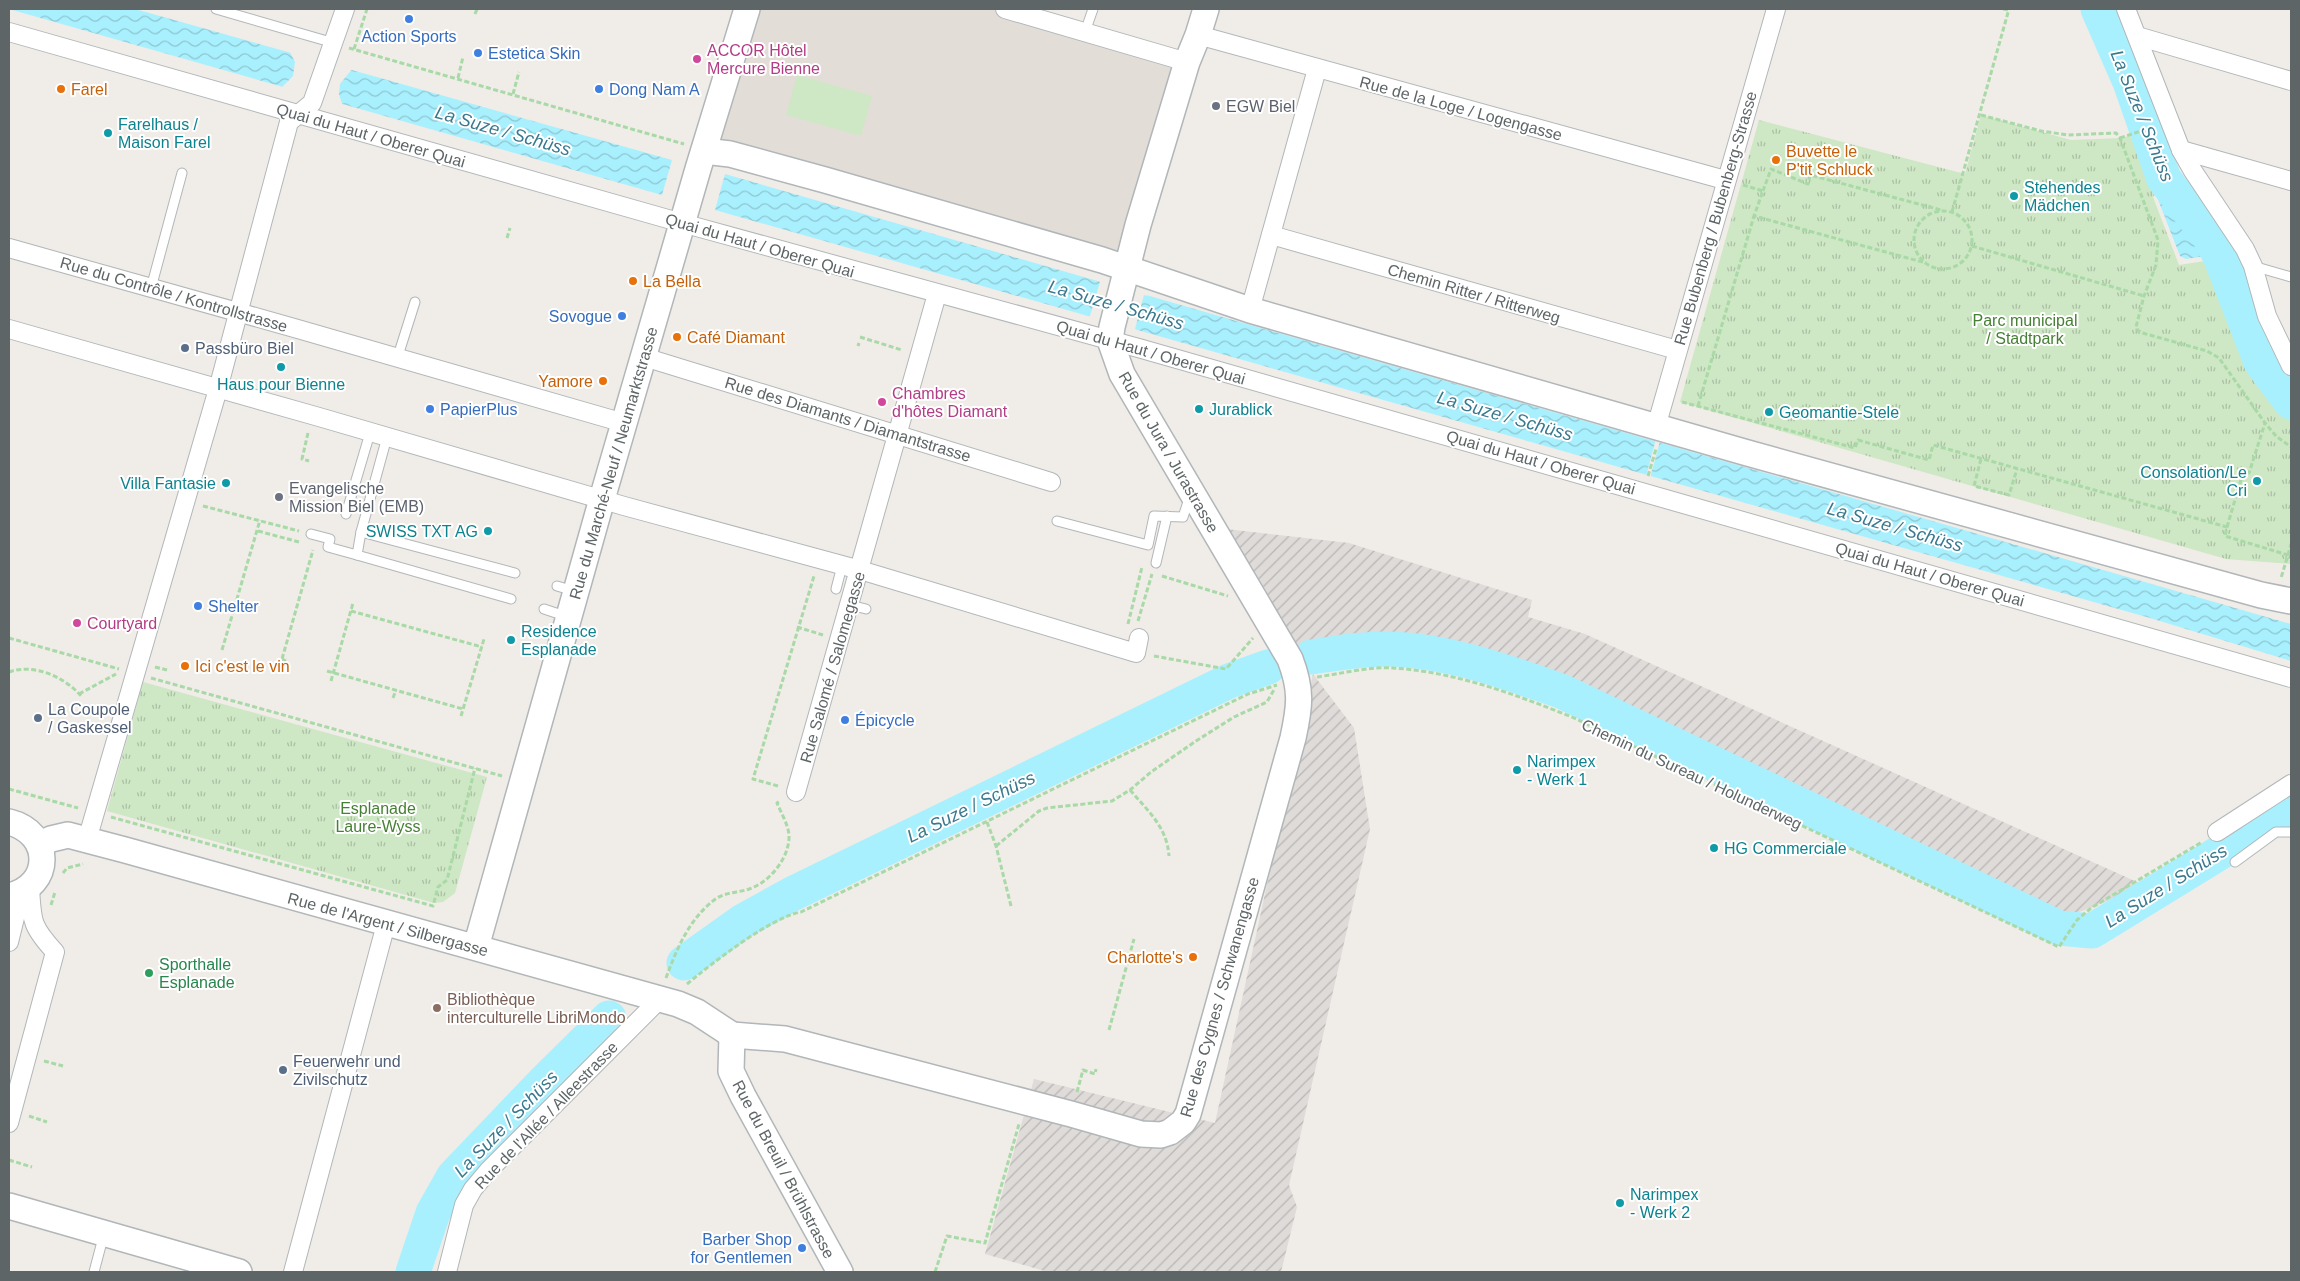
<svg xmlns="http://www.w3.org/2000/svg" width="2300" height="1281" viewBox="0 0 2300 1281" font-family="Arial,sans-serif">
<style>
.industrial{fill:url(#industrial-furrows)}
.education{fill:#e3ddd8}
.park{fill:url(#park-tufts)}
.pitch{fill:#cee7c4}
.water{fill:url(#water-waves)}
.pier{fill:#f0ece7}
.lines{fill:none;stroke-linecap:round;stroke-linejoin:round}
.river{stroke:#a9f0fe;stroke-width:35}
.lane-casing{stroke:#b2b7b9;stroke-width:11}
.street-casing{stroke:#b2b7b9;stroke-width:20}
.secondary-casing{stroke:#b1b6b9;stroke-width:28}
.path{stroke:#a8d9a7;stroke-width:3;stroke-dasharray:5 2.5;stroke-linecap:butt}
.lane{stroke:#fff;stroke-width:9}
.street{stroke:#fff;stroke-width:18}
.secondary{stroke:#fff;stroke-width:25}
.shop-dot{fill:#3f7fe0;stroke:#fff;stroke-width:2}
.hotel-dot{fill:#d1479c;stroke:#fff;stroke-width:2}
.food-dot{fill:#e8710a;stroke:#fff;stroke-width:2}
.worship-dot{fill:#6b7280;stroke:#fff;stroke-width:2}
.culture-dot{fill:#0f9aa8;stroke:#fff;stroke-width:2}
.service-dot{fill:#5c6f8a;stroke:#fff;stroke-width:2}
.leisure-dot{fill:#2e9e5b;stroke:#fff;stroke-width:2}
.education-dot{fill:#8d6e63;stroke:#fff;stroke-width:2}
.labels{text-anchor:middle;stroke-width:4;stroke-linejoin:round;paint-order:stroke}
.shop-label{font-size:16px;fill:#366cbe;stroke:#fff;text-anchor:start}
.hotel-label{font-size:16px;fill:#b23c85;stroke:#fff;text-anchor:start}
.food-label{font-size:16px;fill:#c56008;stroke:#fff;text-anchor:start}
.worship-label{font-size:16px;fill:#5b616d;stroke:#fff;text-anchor:start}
.street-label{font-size:16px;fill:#5e6567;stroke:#fff}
.culture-label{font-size:16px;fill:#0d838f;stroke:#fff;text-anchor:start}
.park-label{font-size:16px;fill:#468035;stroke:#fff}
.service-label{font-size:16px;fill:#4e5e75;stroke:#fff;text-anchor:start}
.leisure-label{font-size:16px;fill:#27864d;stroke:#fff;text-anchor:start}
.education-label{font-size:16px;fill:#785e54;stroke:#fff;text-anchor:start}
.water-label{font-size:18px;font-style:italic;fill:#39798e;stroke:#fff}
</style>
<defs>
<pattern id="industrial-furrows" width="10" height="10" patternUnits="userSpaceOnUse" patternTransform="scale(1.25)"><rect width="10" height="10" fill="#dfdbd9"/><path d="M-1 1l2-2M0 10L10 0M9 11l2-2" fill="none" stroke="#b8b5b4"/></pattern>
<pattern id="park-tufts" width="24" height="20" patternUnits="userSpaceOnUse" patternTransform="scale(1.25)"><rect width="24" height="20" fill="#cee7c4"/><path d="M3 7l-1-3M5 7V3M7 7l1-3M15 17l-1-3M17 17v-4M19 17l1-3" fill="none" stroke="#aabfa3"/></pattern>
<pattern id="water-waves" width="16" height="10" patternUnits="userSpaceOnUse" patternTransform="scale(1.25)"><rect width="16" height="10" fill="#a9f0fe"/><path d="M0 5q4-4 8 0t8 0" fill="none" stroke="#8dc6d1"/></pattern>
</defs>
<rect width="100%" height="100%" fill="#f0ece7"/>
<!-- industrial -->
<path class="industrial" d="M1226 529 1349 543 1532 600 1528 617 1585 634 2146 886 2064 918 1563 682 1446 648 1400 638 1368 637 1309 646 1313 674 1354 728 1370 829 1289 1185 1297 1207 1281 1272H1048L985 1254 1034 1079 1215 1123 1313 674Z"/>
<!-- education -->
<path class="education" d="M747 9H1005L1187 62 1127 268 730 154 712 129Z"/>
<!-- park -->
<g class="park">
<path d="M1981 115 2071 140 2120 138 2138 134 2156 193 2153 197 2179 265 2218 259 2254 365 2291 410V564L2226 559 1680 402 1759 120 1965 174Z"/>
<path d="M143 682 487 777 455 893 443 902 434 903 107 811Z"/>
</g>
<!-- pitch -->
<path class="pitch" d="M797 75 872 96 861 136 786 115Z"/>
<!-- water -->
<g class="water">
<path d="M9 9H135L672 160 662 195Z"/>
<path d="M725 174 2291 624V661L2150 618 715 210Z"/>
<path d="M2164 179 2209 236 2220 256 2211 255 2186 259 2180 256 2157 197 2159 193 2156 185Z"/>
</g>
<!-- pier -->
<g class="pier">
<path d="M292 50 353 68 340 84 339 94 343 107 280 89 293 76 295 62 290 52Z"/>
<path d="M1098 280 1146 293 1147 296 1144 295 1135 329 1138 331 1137 332 1089 319 1100 282Z"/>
<path d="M1656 439 1660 441 1650 478 1646 476Z"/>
</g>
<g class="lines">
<!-- river -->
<g class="river">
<path d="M2098 9 2130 82 2164 179 2209 236 2220 256 2261 362 2291 402"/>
<path d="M1311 657C1338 653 1365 648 1391 649 1451 651 1506 672 1561 691L2059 928 2092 931 2291 809"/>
<path d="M684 963 743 921 792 894 1229 681 1268 667"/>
<path d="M413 1272 433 1213 454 1176 543 1083 609 1018"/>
</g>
<defs>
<g id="lane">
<path d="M216 9 334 43"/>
<path d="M1085 32 1093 9"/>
<path d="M2253 266 2291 277"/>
<path d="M151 288 182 173"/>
<path d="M397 359 415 302"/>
<path d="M387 437 361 532 357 555 511 599"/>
<path d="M346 514 370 433"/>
<path d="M1057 521 1148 545 1154 516 1183 517 1190 496"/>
<path d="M361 532 515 573"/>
<path d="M311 534 330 539 328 547 357 555"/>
<path d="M1156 563 1167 516"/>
<path d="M557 586 574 591"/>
<path d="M836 589 842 566"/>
<path d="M850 605 866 609"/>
<path d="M544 609 568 617"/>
<path d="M2235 862 2276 832H2291"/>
<path d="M94 1272 104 1234"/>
</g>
<g id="street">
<path d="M1005 9 1187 62"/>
<path d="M2126 9 2181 150 2193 171 2245 249 2253 266 2267 316 2291 366"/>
<path d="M9 32 682 223 1142 349 2291 678"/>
<path d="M1198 35 1725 180"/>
<path d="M2137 36 2291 81"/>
<path d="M2181 150 2291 181"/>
<path d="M1271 235 1677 350"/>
<path d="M9 248C214 305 420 363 624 423"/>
<path d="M1250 310 1317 69"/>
<path d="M9 329 319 417 624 506 860 570 1136 653 1139 638"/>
<path d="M644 357 1051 482"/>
<path d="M1656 427 1776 9"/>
<path d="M796 792 937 294"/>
<path d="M2217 832 2291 784"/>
<path d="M87 840 218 389 289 122 312 103 345 9"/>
<path d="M9 942 21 893"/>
<path d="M9 1123 55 952C31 926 32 921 30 887"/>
<path d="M293 1272 386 924"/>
<path d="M447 1272 464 1205 473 1189 489 1170 660 999"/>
</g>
<g id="secondary">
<path d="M704 151 730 154 825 180 1102 260 1250 310 1744 452 2261 595 2291 601"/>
<path d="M9 822C53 833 53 886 9 896"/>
<path d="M39 845 51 839 68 835 125 850 678 1004 697 1012 732 1035"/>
<path d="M476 947 602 499 698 169 747 9"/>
<path d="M732 1035 785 1039 1071 1114 1141 1134 1161 1135 1170 1132 1183 1122 1188 1114 1293 738C1300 706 1302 690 1290 659L1122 374 1110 340 1112 327 1138 225 1187 62 1198 35 1206 9"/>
<path d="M732 1035 731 1071 743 1096 840 1272"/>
<path d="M9 1206 239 1272"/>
</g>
</defs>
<!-- lane casing -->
<use href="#lane" class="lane-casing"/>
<!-- street casing -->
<use href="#street" class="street-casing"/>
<!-- secondary casing -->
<use href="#secondary" class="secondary-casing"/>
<!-- path -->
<g class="path">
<path d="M2003 9 2009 10"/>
<path d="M475 14 477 9"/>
<path d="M349 48 684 144"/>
<path d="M354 49 367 9"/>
<path d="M458 78 463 57"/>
<path d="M513 94 519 72"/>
<path d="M1981 115 2041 131 2068 135 2116 133 2120 138 2158 240 2156 265 2144 296 2136 327 2139 332 2207 351 2219 358 2265 423 2276 436 2291 447"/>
<path d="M2120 138 2153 127"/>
<path d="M1743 185 1763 191 1754 216 1926 263"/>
<path d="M1763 191 1771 169 1808 184 1810 175 1941 210"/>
<circle cx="1943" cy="240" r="29"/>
<path d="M1952 212 2009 9"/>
<path d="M507 238 510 228"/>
<path d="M1972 246 2144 296"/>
<path d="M860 337 902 350"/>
<path d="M857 344 860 345"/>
<path d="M1682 402 1855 448 1858 440 1929 460 1933 445 2227 527 2225 536 2288 555 2281 578"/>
<path d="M1698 406 1754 216"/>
<path d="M308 433 302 459 309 461"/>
<path d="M1981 459 1974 486 2009 495 2017 469"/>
<path d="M1648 476 1656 449"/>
<path d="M203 506 299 531"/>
<path d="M2227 527 2243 473H2249L2265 423"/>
<path d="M258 531 299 542"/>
<path d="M2288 555 2291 544"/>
<path d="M1162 576 1228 596"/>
<path d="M351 611 482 647"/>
<path d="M1138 621 1152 574"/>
<path d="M1128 624 1142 567"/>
<path d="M797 627 823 635"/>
<path d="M9 638 119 669"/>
<path d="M222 650 260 520"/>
<path d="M1154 656 1226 669 1253 638"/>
<path d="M282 659 286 661"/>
<path d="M280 666 313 550"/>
<path d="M155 667 167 670"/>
<path d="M327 671 463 709"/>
<path d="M9 672C34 663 65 677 82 697"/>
<path d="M1317 677C1339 674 1372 666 1393 668 1456 672 1514 694 1572 717L2059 947 2077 920 2091 908 2202 842"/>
<path d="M151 678 502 776"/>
<path d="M331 681 353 603"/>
<path d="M79 694 116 674"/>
<path d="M393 698 396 690"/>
<path d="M461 716 484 639"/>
<path d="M778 786 753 779 814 576"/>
<path d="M9 789 78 808"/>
<path d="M1130 790C1148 811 1167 827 1169 856"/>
<path d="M111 817 433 906 438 887 447 880 475 768"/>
<path d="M987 822 996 846 1011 906"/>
<path d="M996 846 1039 811 1047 808 1112 801 1130 790 1151 772 1196 741 1234 717 1267 702 1275 688"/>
<path d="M63 873 67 868 83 864"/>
<path d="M51 905 55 892"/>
<path d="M666 978C677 948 690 917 717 898 729 891 742 893 754 887 772 879 790 856 789 835 788 824 781 813 777 803L780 801"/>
<path d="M687 984C711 964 771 917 801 912L1248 694 1277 685"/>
<path d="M1109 1030 1134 939"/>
<path d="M44 1061 63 1066"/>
<path d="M1077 1092 1083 1070 1095 1074 1096 1069"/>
<path d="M29 1116 47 1122"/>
<path d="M9 1160 32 1167"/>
<path d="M935 1272 947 1236 985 1243 1019 1124"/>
</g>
<!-- lane -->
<use href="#lane" class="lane"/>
<!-- street -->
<use href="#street" class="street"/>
<!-- secondary -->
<use href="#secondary" class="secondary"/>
</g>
<!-- markers -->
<g class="shop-dot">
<circle cx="409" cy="19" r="5"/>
<circle cx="478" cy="53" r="5"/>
<circle cx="599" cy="89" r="5"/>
<circle cx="622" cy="316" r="5"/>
<circle cx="430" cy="409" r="5"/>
<circle cx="198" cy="606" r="5"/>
<circle cx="845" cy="720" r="5"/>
<circle cx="802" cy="1248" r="5"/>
</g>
<g class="hotel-dot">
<circle cx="697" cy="59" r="5"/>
<circle cx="882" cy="402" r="5"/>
<circle cx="77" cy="623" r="5"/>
</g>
<g class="food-dot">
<circle cx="61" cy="89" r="5"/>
<circle cx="1776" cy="160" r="5"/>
<circle cx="633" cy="281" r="5"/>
<circle cx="677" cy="337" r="5"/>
<circle cx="603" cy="381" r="5"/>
<circle cx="185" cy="666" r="5"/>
<circle cx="1193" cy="957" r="5"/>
</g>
<g class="worship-dot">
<circle cx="1216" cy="106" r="5"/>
<circle cx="279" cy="497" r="5"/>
</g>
<g class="culture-dot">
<circle cx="108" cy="133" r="5"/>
<circle cx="2014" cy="196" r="5"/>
<circle cx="281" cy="367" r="5"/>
<circle cx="1199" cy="409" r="5"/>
<circle cx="1769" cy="412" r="5"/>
<circle cx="2257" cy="481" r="5"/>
<circle cx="226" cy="483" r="5"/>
<circle cx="488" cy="531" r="5"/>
<circle cx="511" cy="640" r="5"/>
<circle cx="1517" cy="770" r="5"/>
<circle cx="1714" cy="848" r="5"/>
<circle cx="1620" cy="1203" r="5"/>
</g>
<g class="service-dot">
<circle cx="185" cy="348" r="5"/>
<circle cx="38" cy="718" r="5"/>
<circle cx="283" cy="1070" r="5"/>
</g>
<circle class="leisure-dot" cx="149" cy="973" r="5"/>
<circle class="education-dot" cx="437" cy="1008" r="5"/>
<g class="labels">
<!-- shop labels -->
<g class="shop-label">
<text x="409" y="42" text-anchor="middle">Action Sports</text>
<text x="488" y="59">Estetica Skin</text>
<text x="609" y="95">Dong Nam A</text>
<text x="612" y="322" text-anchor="end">Sovogue</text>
<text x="440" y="415">PapierPlus</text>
<text x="208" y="612">Shelter</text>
<text x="855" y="726">Épicycle</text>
<text x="792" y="1245" text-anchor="end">Barber Shop<tspan x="792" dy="18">for Gentlemen</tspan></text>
</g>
<!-- hotel labels -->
<g class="hotel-label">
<text x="707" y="56">ACCOR Hôtel<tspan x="707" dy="18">Mercure Bienne</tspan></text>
<text x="892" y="399">Chambres<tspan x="892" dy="18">d'hôtes Diamant</tspan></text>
<text x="87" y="629">Courtyard</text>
</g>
<!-- food labels -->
<g class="food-label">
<text x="71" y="95">Farel</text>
<text x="1786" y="157">Buvette le<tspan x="1786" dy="18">P'tit Schluck</tspan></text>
<text x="643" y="287">La Bella</text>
<text x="687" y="343">Café Diamant</text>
<text x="593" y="387" text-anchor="end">Yamore</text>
<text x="195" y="672">Ici c'est le vin</text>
<text x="1183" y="963" text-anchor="end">Charlotte's</text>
</g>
<!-- worship labels -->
<g class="worship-label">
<text x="1226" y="112">EGW Biel</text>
<text x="289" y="494">Evangelische<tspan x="289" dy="18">Mission Biel (EMB)</tspan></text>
</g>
<!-- street labels -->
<g class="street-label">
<text transform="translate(1461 108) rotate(15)" y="6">Rue de la Loge / Logengasse</text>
<text transform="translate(371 135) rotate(16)" y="6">Quai du Haut / Oberer Quai</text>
<text transform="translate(1715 218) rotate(-74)" y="6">Rue Bubenberg / Bubenberg-Strasse</text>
<text transform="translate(760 245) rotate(16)" y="6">Quai du Haut / Oberer Quai</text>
<text transform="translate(1474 293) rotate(16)" y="6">Chemin Ritter / Ritterweg</text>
<text transform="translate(174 294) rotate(16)" y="6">Rue du Contrôle / Kontrollstrasse</text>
<text transform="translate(1151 352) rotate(16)" y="6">Quai du Haut / Oberer Quai</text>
<text transform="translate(848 419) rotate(17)" y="6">Rue des Diamants / Diamantstrasse</text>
<text transform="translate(1169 452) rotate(60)" y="6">Rue du Jura / Jurastrasse</text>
<text transform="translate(1541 462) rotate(16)" y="6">Quai du Haut / Oberer Quai</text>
<text transform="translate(613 463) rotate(-74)" y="6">Rue du Marché-Neuf / Neumarktstrasse</text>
<text transform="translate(1930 574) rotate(16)" y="6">Quai du Haut / Oberer Quai</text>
<text transform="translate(832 667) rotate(-74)" y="6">Rue Salomé / Salomegasse</text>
<text transform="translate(1692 774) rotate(25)" y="6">Chemin du Sureau / Holunderweg</text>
<text transform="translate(388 924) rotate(15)" y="6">Rue de l'Argent / Silbergasse</text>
<text transform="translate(1219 997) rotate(-74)" y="6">Rue des Cygnes / Schwanengasse</text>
<text transform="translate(546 1115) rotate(-46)" y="6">Rue de l'Allée / Alleestrasse</text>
<text transform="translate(784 1169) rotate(62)" y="6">Rue du Breuil / Brühlstrasse</text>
</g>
<!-- culture labels -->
<g class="culture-label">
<text x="118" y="130">Farelhaus /<tspan x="118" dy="18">Maison Farel</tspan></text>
<text x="2024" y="193">Stehendes<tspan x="2024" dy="18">Mädchen</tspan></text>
<text x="281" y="390" text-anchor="middle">Haus pour Bienne</text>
<text x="1209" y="415">Jurablick</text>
<text x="1779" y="418">Geomantie-Stele</text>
<text x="2247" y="478" text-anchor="end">Consolation/Le<tspan x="2247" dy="18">Cri</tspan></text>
<text x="216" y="489" text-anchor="end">Villa Fantasie</text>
<text x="478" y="537" text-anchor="end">SWISS TXT AG</text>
<text x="521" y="637">Residence<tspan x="521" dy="18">Esplanade</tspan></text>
<text x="1527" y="767">Narimpex<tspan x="1527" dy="18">- Werk 1</tspan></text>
<text x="1724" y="854">HG Commerciale</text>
<text x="1630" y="1200">Narimpex<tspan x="1630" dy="18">- Werk 2</tspan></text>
</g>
<!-- park labels -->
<g class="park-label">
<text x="2025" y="326">Parc municipal<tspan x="2025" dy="18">/ Stadtpark</tspan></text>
<text x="378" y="814">Esplanade<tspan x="378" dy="18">Laure-Wyss</tspan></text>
</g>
<!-- service labels -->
<g class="service-label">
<text x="195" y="354">Passbüro Biel</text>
<text x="48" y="715">La Coupole<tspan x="48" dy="18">/ Gaskessel</tspan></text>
<text x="293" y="1067">Feuerwehr und<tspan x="293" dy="18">Zivilschutz</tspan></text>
</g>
<!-- leisure labels -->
<g class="leisure-label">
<text x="159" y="970">Sporthalle<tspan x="159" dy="18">Esplanade</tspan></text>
</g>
<!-- education labels -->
<g class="education-label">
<text x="447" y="1005">Bibliothèque<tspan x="447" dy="18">interculturelle LibriMondo</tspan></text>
</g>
<!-- water labels -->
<g class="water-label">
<text transform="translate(2142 116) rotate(68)" y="6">La Suze / Schüss</text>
<text transform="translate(503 131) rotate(16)" y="6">La Suze / Schüss</text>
<text transform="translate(1116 305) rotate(16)" y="6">La Suze / Schüss</text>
<text transform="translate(1505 416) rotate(16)" y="6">La Suze / Schüss</text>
<text transform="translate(1895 527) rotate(16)" y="6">La Suze / Schüss</text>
<text transform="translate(971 807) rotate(-26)" y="6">La Suze / Schüss</text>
<text transform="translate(2166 886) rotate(-32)" y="6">La Suze / Schüss</text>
<text transform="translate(506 1124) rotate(-46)" y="6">La Suze / Schüss</text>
</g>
</g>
<!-- border -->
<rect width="2300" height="1281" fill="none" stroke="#5e6567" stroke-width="20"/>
</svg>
